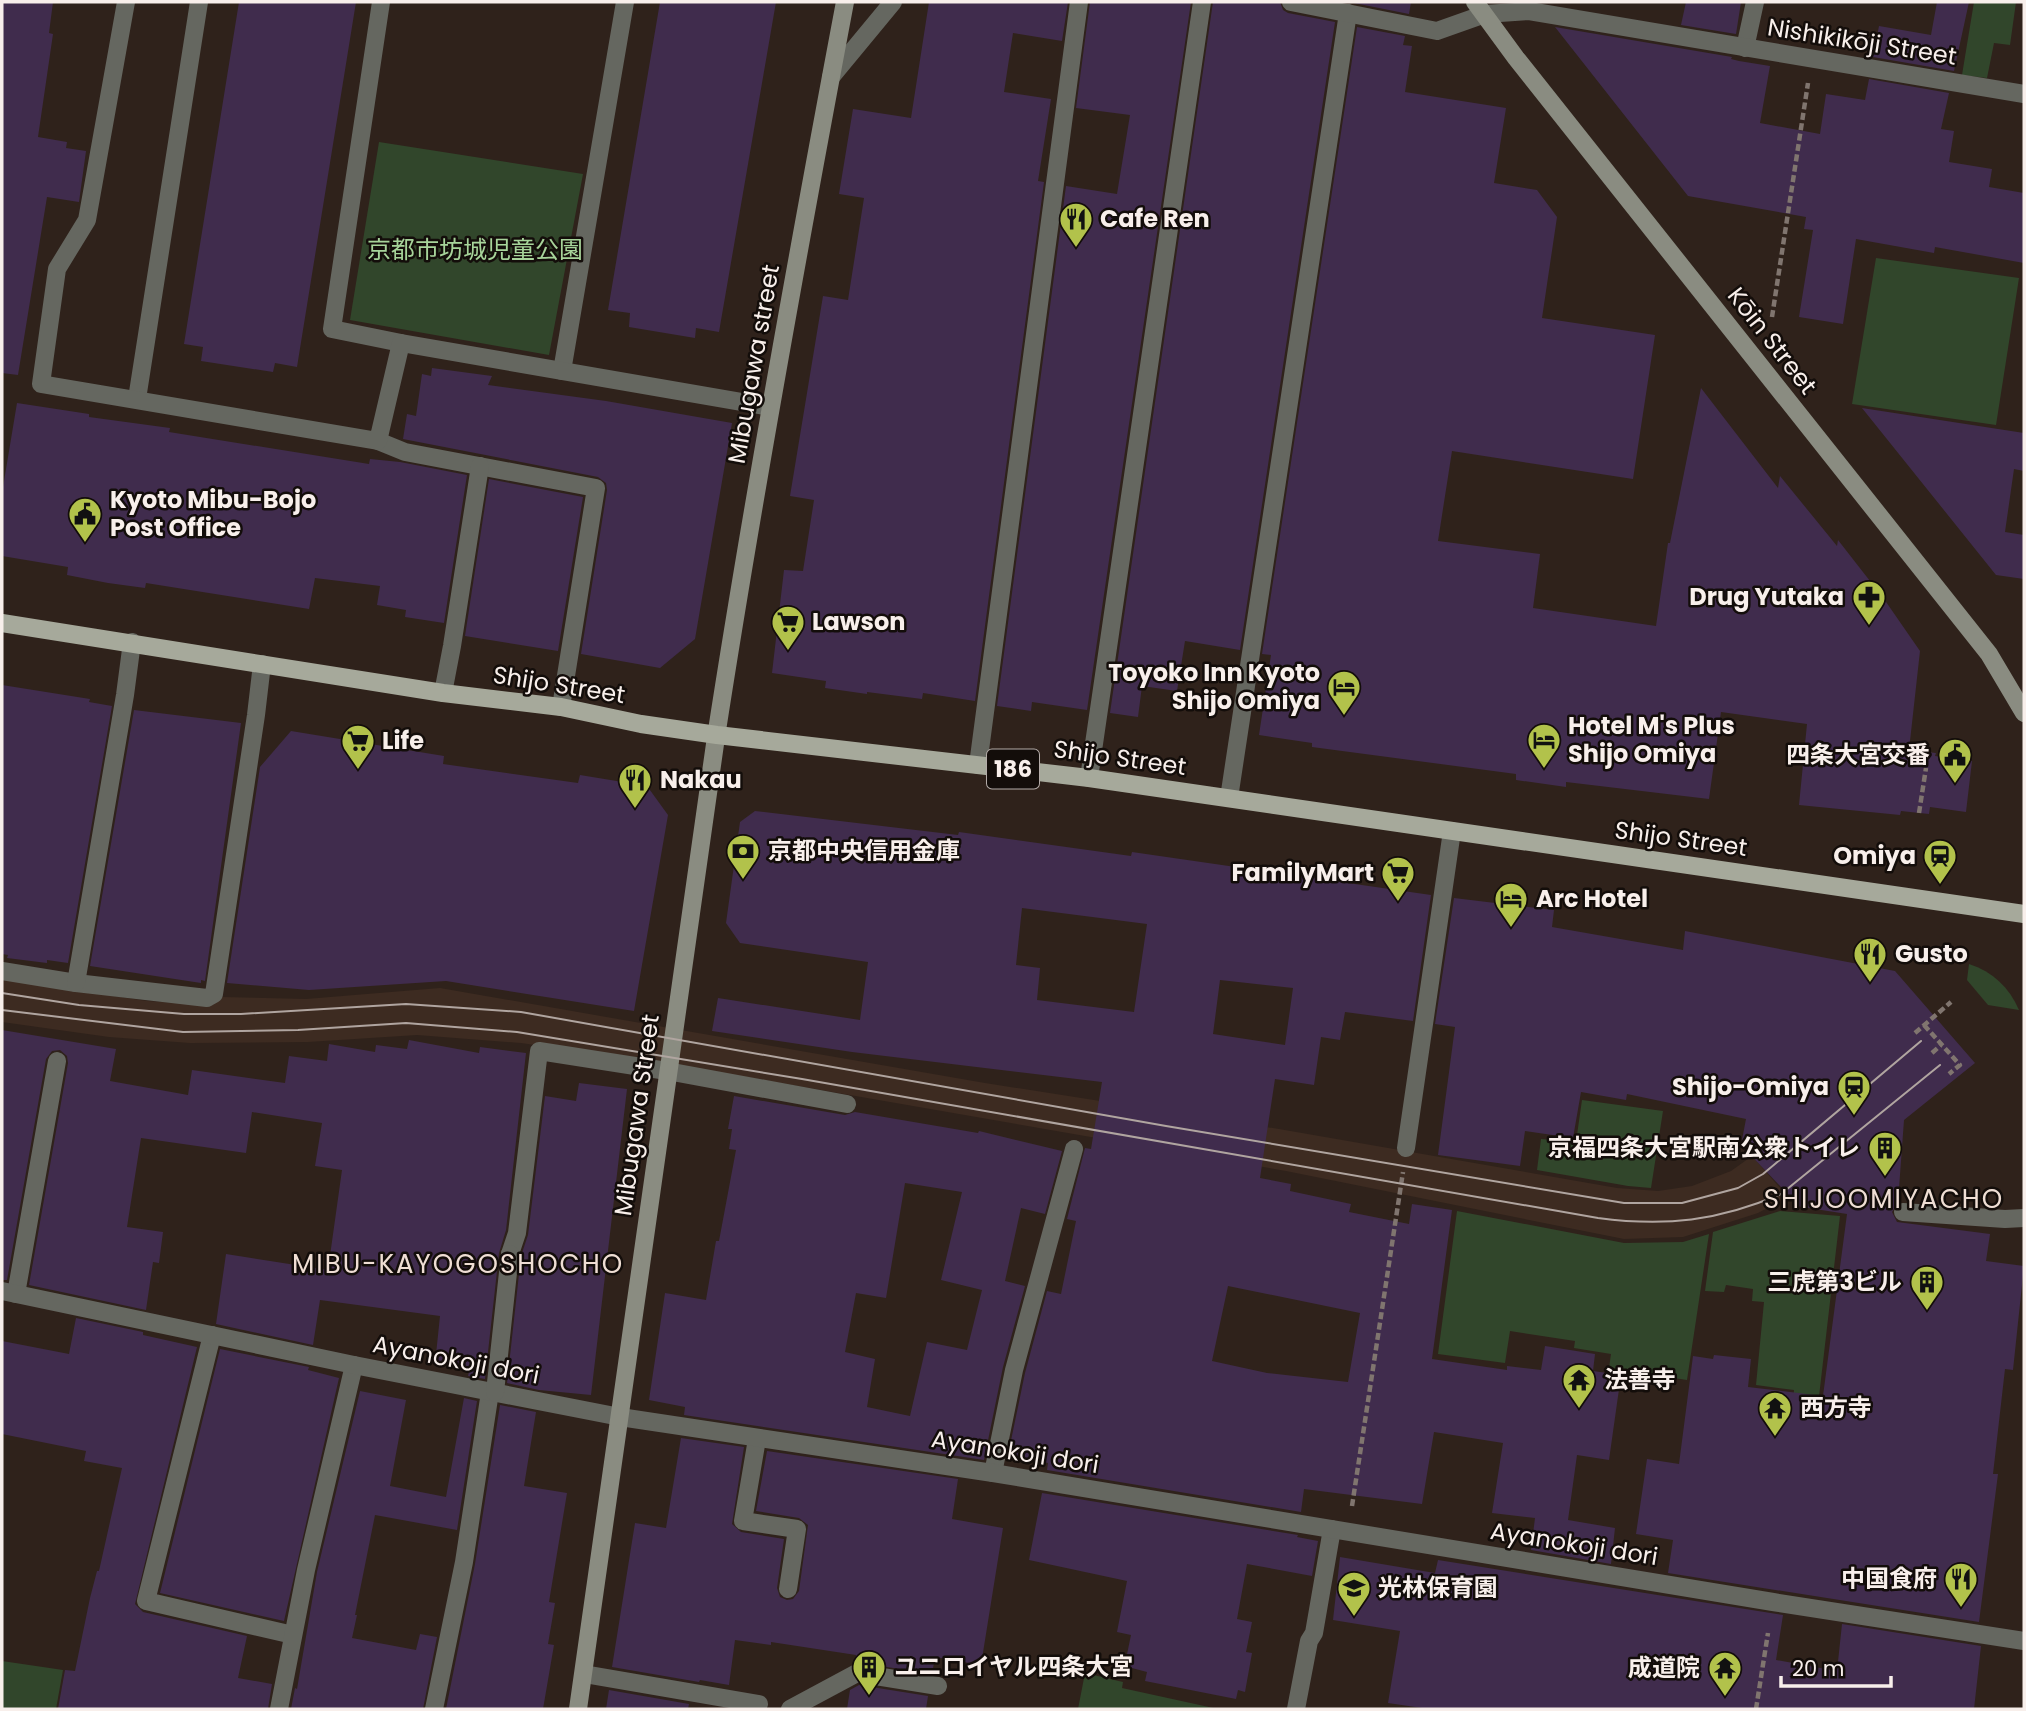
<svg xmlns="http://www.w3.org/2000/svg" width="2026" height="1711" viewBox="0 0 2026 1711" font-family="Poppins,'Noto Sans JP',sans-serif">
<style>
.built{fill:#3d2b21}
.green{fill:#31462b}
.building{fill:#402c4d;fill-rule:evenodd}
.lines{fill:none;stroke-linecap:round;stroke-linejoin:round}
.path{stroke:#80756f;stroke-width:4.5;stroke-dasharray:7 3.5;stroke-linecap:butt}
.lane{stroke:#656760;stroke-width:18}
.street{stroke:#656760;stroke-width:18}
.secondary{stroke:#8a8c81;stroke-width:18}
.primary{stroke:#a6a99b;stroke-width:18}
.tram{stroke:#b0a5a0;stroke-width:2}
.labels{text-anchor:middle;stroke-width:5;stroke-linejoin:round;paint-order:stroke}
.shield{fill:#130d0a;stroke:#b3aba8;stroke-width:2}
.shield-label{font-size:23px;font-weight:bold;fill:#f8efeb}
.street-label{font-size:24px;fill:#f8efeb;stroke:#130d0a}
.poi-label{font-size:24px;font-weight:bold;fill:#f8efeb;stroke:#130d0a;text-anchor:start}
.park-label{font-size:24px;fill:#a7d49a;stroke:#130d0a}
.neighbourhood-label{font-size:26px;letter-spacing:2px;fill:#efded4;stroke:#130d0a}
</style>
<rect width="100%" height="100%" fill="#2f221b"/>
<!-- built -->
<path class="built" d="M2 979 147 1001 213 1005 220 997 306 999 440 988 985 1083 1279 1129 1617 1188 1658 1191 1692 1186 1731 1171 1752 1156 1788 1197 1758 1213 1683 1237 1624 1239 1286 1171 694 1068 521 1043 417 1035 308 1042 190 1043 109 1037 2 1022Z"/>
<!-- green -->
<g class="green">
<path d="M1974 2H2016L2010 45 1994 43 1987 78 1962 75Z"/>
<path d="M379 142 583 174 549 355 350 320Z"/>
<path d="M1876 258 2019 278 1996 425 1852 404Z"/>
<path d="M1969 964C1993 972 2009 987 2019 1010L1988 1005 1967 980Z"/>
<path d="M1582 1100 1663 1111 1651 1188 1628 1186 1537 1170 1541 1139 1576 1142Z"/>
<path d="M1457 1211 1624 1243 1683 1242 1709 1234 1687 1380 1609 1368 1611 1354 1574 1348 1575 1341 1510 1331 1505 1363 1438 1354Z"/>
<path d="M1780 1211 1840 1216 1818 1405 1793 1402 1794 1390 1756 1385 1764 1302 1752 1301 1753 1289 1726 1285 1724 1292 1705 1291 1713 1232Z"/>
<path d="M2 1661 63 1670 56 1709H2Z"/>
<path d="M1085 1673 1123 1682 1122 1688 1218 1709H1078Z"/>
</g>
<!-- building -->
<g class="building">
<path d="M2 2H53L49 33 53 34 38 137 67 142 66 148 86 151 79 202 47 197 18 375 2 373Z"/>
<path d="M239 2H356L297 367 275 363 273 372 201 361 203 347 184 344Z"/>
<path d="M660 2H776L719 332 696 328 695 338 629 327 630 313 608 310Z"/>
<path d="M929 2H1068L1062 41 1013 33 1004 92 1051 99 1038 181 1044 182 975 701 923 693 922 699 867 692V694L825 688 826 681 772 673 784 570 803 571 814 500 790 496 823 296 848 300 864 198 839 194 853 109 911 118Z"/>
<path d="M1090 2H1191L1087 710 1032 702 1031 711 997 706 1066 186 1117 194 1130 115 1076 108Z"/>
<path d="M1213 2H1280L1283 10 1288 13 1335 22 1240 650 1185 641 1177 691 1142 686 1138 717 1110 713Z"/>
<path d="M1349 2H1411L1409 14Z"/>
<path d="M1686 2H1741L1736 34 1681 25Z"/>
<path d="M1937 2H1969L1954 71 1873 57 1879 26 1931 35Z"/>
<path d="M1357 27 1405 36 1403 45 1412 46 1405 92 1506 108 1494 183 1537 190 1557 217 1542 318 1655 335 1633 479 1452 451 1438 541 1540 554 1533 608 1656 626 1668 543H1670L1701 388 1778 488 1780 476 1837 546 1838 540 1884 599 1920 651 1909 750 1936 753 1935 756 1972 761 1966 812 1930 807 1929 814 1901 811 1900 815 1799 805 1807 724 1721 712 1709 799 1566 782V787L1516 780V774L1312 747V743L1259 735 1271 655 1262 654Z"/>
<path d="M1555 27 1732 57 1731 59 1739 61 1770 66 1760 123 1820 134 1826 94 1865 100 1869 79 1949 93 1941 129 1954 131 1949 162 1992 169 1989 187 2024 193V263L1935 247 1934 253 1856 239 1843 324 1799 317 1813 230 1804 229 1806 217 1688 196Z"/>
<path d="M432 368 492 376 488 385 606 401 732 423 695 639 660 668 581 654 607 490 606 483 598 477 403 439 407 414 416 416 422 374 431 376Z"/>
<path d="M17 403 89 414V417L170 428 169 432 369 464 370 459 400 462 467 475 444 623 405 617 406 610 377 605 380 586 315 578 309 609 146 583 145 588 108 583 67 575 68 567 2 556V493Z"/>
<path d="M1862 408 2024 433V471L2014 469 2005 532 2024 535V579L1996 575Z"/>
<path d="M489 479 583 497 558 651 465 636Z"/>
<path d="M2 685 90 699 89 702 112 706 68 963 47 960V963L7 958 8 955 2 954Z"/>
<path d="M134 710 241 723 205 981 201 980V983L90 966Z"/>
<path d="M291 731 444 756 443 764 578 783 580 775 647 786 668 815 634 1011 446 981 309 990 227 983 260 767Z"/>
<path d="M755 811 958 835 959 832 1131 856 1132 852 1431 895 1413 1021 1345 1012 1340 1040 1321 1037 1314 1085 1275 1079 1260 1178 1291 1184 1290 1191 1351 1204 1349 1212 1409 1224 1412 1204 1452 1210 1432 1359 1507 1370V1366L1541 1370 1545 1346 1595 1354 1593 1371 1621 1375 1609 1460 1577 1455 1568 1520 1615 1528 1611 1564 1531 1550 1535 1518 1492 1513 1503 1443 1434 1432 1422 1504 1304 1489 1301 1512 1047 1470 1048 1463 1008 1455 1025 1373 1047 1291 1061 1294 1076 1221 1067 1219 1085 1148 1091 1149 1102 1082 852 1052 712 1031 718 998 860 1020 868 962 740 943 726 923 740 822ZM1022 908 1147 924 1134 1012 1037 1000 1040 968 1016 965ZM1220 980 1293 988 1285 1045 1213 1034ZM1228 1286 1360 1313 1348 1382 1267 1373 1212 1361Z"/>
<path d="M1454 898 1554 910 1552 927 1683 950 1685 931 1895 971 1975 1063 1904 1120 1898 1202 1892 1212 1897 1222 1990 1234 1986 1261 2024 1266 2013 1370 2005 1369 1993 1474H1998L1979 1622 1668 1573 1673 1540 1636 1534 1647 1459 1679 1464 1693 1356 1713 1359 1714 1355 1751 1359 1748 1387 1823 1396 1847 1214 1796 1206 1781 1187 1741 1145 1746 1119 1627 1094 1626 1100 1581 1092 1573 1138 1525 1131 1520 1166 1438 1155 1455 1027 1435 1024Z"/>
<path d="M2 1030 116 1049 110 1081 188 1095 192 1070 285 1083 289 1056 327 1061 329 1044 375 1052 376 1045 407 1049 409 1040 479 1053 480 1047 526 1053 506 1230 499 1253 485 1379 468 1376 470 1368 435 1364 440 1316 320 1300 313 1345 216 1324 226 1254 328 1270 342 1170 315 1166 322 1123 252 1112 246 1153 141 1138 127 1227 163 1232 159 1263 153 1262 146 1310 29 1285 68 1063 67 1056 60 1050 52 1051 46 1059 7 1280H2Z"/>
<path d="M579 1083 627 1089 591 1395 539 1390 507 1383 521 1256 528 1235 545 1096 576 1101Z"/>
<path d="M734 1096 845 1115 855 1112 978 1133 979 1131 1062 1151 1045 1214 1021 1208 1005 1281 1025 1286 1003 1367 984 1460 684 1415 685 1407 649 1400 665 1293 706 1300 716 1241H719L736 1150 729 1149 732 1129H728ZM905 1183 962 1192 941 1280 982 1290 967 1350 927 1342 910 1416 867 1407 875 1359 845 1352 856 1293 886 1298Z"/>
<path d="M76 1318 143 1332V1335L197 1347 135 1604 143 1612 247 1636 238 1678 272 1684 268 1709H58L65 1670 75 1671 90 1598 97 1571H99L122 1468 84 1461 86 1451 2 1434V1341L69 1354Z"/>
<path d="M220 1349 309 1367 308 1370 339 1378 284 1621 160 1593Z"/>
<path d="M360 1391 406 1400 390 1486 446 1497 464 1398 477 1401 457 1530 375 1515 355 1615H357L352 1638 416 1650 420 1634 437 1637 423 1709H291L295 1688 297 1689 317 1572Z"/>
<path d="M500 1405 536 1412 524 1486 567 1493 549 1602 555 1603 548 1644 554 1645 543 1709H446L475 1564Z"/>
<path d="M681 1438 744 1447 732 1524 741 1532 784 1539 777 1588 780 1597 787 1600 793 1599 799 1591 808 1525 799 1518 756 1511 767 1451 958 1479 952 1519 1003 1528 981 1665 935 1657 932 1674 855 1662 856 1655 771 1642V1645L735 1640 729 1685 700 1680 699 1682 612 1667 635 1523 666 1528Z"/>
<path d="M1042 1493 1298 1535 1297 1537 1318 1541 1312 1576 1247 1564 1237 1619 1252 1622 1246 1652 1252 1653 1245 1692 1238 1690 1236 1699 1145 1681 1147 1672 1128 1667 1130 1660 1126 1659 1131 1635 1117 1632 1127 1581 1029 1560Z"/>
<path d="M1340 1557 1435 1573 1438 1560 1783 1615 1776 1660 1837 1671 1842 1624 1981 1646 1974 1709H1429L1388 1703 1400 1631 1333 1620Z"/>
<path d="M859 1685 928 1696 926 1709H847L850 1690Z"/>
<path d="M609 1690 689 1704 688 1709H606Z"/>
</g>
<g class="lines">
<!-- path -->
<g class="path">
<path d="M1772 317 1808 83"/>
<path d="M1919 813 1926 768"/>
<path d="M1924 1025 1960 1065 1949 1074"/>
<path d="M1915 1033 1951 1002"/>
<path d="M1932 1053 1941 1045"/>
<path d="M1352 1506 1403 1172"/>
<path d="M1756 1709 1768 1633"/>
</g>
<!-- lane -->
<g class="lane">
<path d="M381 2 332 329 401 343"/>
<path d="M1745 48 1755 2"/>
<path d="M562 371 625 2"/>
<path d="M137 399 199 2"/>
<path d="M378 441 405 452 596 488 561 707"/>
<path d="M443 693 452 646 480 466"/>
<path d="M978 765 1079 2"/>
<path d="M1089 778 1202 2"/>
<path d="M1229 798 1348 13"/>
<path d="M2 971 76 983 207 998 214 994 256 715 262 664"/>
<path d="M76 983 125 695 132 642"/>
<path d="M1406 1148 1452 831"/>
<path d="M510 1254 517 1233 539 1051 667 1071 847 1104"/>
<path d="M16 1294 57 1061"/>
<path d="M212 1335 146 1601 293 1635"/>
<path d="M757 1439 743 1521 797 1529 788 1589"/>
<path d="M993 1473 1014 1370 1074 1149"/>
<path d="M279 1709 306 1570 354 1365"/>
<path d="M434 1709 464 1562 490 1392"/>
<path d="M790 1709 857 1673 938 1686"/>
<path d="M1296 1709 1309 1641 1314 1633 1332 1529"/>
</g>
<!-- street -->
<g class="street">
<path d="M126 2 87 220 57 269 41 384 378 441 401 343 770 407"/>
<path d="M1291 2 1437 31 1485 14 1529 11 2024 94"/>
<path d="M831 77 893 2"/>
<path d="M1903 1212 2005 1219 2024 1218"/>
<path d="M2 1291 354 1365 620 1417 993 1473 1773 1602 2024 1641"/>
<path d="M495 1392 510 1254"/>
<path d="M584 1674 759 1704"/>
</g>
<!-- secondary -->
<g class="secondary">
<path d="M1475 2 1516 58 1989 654 2024 713"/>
<path d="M578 1709C626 1386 667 1061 716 737 754 491 799 246 845 2"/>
</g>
<!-- primary -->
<path class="primary" d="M2 623 443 693 561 707 641 724 717 735 1089 778 2024 914"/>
<!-- tram -->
<g class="tram">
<path d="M2 993 79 1005 184 1014H241L406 1004 521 1012 1166 1126 1624 1203H1682L1738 1188 1763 1174 1921 1041"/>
<path d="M2 1010 183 1032 298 1030 406 1023 517 1032 802 1079 1598 1218C1665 1227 1719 1221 1781 1194L1940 1065"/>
</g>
</g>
<!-- icons -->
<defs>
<symbol id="restaurant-pin" viewBox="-11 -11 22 30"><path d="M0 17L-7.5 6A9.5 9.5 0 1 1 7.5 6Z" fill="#b2c24b" stroke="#130d0a"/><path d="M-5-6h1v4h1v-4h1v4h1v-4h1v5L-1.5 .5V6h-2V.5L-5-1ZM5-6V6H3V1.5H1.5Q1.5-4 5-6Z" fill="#111"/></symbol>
<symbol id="civic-pin" viewBox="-11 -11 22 30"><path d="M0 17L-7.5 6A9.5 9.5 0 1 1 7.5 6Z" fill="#b2c24b" stroke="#130d0a"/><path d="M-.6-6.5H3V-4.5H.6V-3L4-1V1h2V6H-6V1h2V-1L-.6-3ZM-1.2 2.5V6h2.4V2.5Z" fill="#111"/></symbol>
<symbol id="pharmacy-pin" viewBox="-11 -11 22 30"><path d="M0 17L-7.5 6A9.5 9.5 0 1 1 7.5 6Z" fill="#b2c24b" stroke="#130d0a"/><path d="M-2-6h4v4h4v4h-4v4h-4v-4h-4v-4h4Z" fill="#111"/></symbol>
<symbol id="supermarket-pin" viewBox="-11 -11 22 30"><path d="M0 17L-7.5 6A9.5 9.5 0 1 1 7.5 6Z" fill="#b2c24b" stroke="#130d0a"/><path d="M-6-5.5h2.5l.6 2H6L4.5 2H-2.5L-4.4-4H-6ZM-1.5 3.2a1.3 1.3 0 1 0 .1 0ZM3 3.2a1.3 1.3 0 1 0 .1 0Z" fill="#111"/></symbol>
<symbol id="hotel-pin" viewBox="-11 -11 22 30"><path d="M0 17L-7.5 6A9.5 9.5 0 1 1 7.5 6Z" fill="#b2c24b" stroke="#130d0a"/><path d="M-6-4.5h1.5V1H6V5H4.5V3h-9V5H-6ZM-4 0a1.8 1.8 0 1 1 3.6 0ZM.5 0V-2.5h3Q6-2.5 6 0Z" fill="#111"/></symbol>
<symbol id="bank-pin" viewBox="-11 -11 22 30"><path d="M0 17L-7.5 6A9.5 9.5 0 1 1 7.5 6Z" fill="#b2c24b" stroke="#130d0a"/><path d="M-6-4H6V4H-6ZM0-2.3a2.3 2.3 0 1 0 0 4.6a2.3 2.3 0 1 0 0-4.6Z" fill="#111"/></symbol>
<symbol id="station-pin" viewBox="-11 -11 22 30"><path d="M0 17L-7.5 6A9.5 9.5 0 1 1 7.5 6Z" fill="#b2c24b" stroke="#130d0a"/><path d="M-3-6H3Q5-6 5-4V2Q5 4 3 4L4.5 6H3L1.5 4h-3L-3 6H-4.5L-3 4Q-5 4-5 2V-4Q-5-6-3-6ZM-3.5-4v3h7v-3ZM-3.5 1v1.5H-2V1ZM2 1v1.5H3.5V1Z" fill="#111"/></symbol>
<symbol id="building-pin" viewBox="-11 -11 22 30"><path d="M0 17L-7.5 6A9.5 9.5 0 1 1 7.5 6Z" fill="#b2c24b" stroke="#130d0a"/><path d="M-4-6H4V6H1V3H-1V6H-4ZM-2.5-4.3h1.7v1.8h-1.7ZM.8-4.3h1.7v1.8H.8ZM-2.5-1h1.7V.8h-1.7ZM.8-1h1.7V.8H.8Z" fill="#111"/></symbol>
<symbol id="temple-pin" viewBox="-11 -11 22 30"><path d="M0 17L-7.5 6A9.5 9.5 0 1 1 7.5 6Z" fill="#b2c24b" stroke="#130d0a"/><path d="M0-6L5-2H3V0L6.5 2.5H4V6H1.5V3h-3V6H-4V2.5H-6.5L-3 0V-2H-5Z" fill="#111"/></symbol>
<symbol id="school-pin" viewBox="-11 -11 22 30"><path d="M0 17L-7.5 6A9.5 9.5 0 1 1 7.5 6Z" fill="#b2c24b" stroke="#130d0a"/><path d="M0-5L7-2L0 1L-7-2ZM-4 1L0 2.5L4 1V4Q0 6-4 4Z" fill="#111"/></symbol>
</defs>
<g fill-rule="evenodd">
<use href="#restaurant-pin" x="1057" y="200" width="38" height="52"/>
<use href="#civic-pin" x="66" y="495" width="38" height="52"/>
<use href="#pharmacy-pin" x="1850" y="578" width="38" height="52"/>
<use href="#supermarket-pin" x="769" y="603" width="38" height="52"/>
<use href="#hotel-pin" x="1325" y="668" width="38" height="52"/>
<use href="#hotel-pin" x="1525" y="721" width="38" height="52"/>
<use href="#supermarket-pin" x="339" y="722" width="38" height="52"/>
<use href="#civic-pin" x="1936" y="736" width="38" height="52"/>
<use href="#restaurant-pin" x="616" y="761" width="38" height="52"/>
<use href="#bank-pin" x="724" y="832" width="38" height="52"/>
<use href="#station-pin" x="1921" y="837" width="38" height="52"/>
<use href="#supermarket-pin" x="1379" y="854" width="38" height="52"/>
<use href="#hotel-pin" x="1492" y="880" width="38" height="52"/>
<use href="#restaurant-pin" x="1851" y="935" width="38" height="52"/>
<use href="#station-pin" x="1835" y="1068" width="38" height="52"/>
<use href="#building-pin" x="1866" y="1129" width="38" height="52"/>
<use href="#building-pin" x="1908" y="1263" width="38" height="52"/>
<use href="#temple-pin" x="1560" y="1361" width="38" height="52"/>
<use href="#temple-pin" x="1756" y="1389" width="38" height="52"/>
<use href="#restaurant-pin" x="1942" y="1560" width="38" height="52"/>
<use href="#school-pin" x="1335" y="1569" width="38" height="52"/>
<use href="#building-pin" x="850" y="1648" width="38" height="52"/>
<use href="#temple-pin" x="1706" y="1649" width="38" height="52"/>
</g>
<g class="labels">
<!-- shield labels -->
<rect class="shield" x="987" y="749.5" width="52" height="39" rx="5"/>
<g class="shield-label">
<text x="1013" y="777">186</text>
</g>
<!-- street labels -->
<g class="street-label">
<text transform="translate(1862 42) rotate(9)" y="8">Nishikikōji Street</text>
<text transform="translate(1772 341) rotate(52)" y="8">Kōin Street</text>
<text transform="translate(754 364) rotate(-80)" y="8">Mibugawa street</text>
<text transform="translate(559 685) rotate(9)" y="8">Shijo Street</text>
<text transform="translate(1120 758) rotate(8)" y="8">Shijo Street</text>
<text transform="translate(1681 839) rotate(8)" y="8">Shijo Street</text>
<text transform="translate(637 1115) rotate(-82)" y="8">Mibugawa Street</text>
<text transform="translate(456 1360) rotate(11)" y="8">Ayanokoji dori</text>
<text transform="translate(1015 1452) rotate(9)" y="8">Ayanokoji dori</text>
<text transform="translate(1574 1544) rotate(9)" y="8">Ayanokoji dori</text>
</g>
<!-- poi labels -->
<g class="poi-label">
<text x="1100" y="227">Cafe Ren</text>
<text x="110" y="508">Kyoto Mibu-Bojo<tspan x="110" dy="28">Post Office</tspan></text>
<text x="1844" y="605" text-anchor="end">Drug Yutaka</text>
<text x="812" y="630">Lawson</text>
<text x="1320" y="681" text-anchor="end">Toyoko Inn Kyoto<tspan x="1320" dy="28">Shijo Omiya</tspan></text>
<text x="1568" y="734">Hotel M's Plus<tspan x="1568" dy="28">Shijo Omiya</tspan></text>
<text x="382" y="749">Life</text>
<text x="1930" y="763" text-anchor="end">四条大宮交番</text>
<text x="660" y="788">Nakau</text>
<text x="768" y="859">京都中央信用金庫</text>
<text x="1916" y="864" text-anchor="end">Omiya</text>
<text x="1374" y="881" text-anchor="end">FamilyMart</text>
<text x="1536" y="907">Arc Hotel</text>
<text x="1895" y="962">Gusto</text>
<text x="1829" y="1095" text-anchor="end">Shijo-Omiya</text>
<text x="1860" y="1156" text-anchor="end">京福四条大宮駅南公衆トイレ</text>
<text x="1902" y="1290" text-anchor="end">三虎第3ビル</text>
<text x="1604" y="1388">法善寺</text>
<text x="1800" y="1416">西方寺</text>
<text x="1937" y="1587" text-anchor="end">中国食府</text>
<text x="1378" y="1596">光林保育園</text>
<text x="894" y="1675">ユニロイヤル四条大宮</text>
<text x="1700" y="1676" text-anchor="end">成道院</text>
</g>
<!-- park labels -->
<g class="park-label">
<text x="475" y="258">京都市坊城児童公園</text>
</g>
<!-- neighbourhood labels -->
<g class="neighbourhood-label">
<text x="1884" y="1208">SHIJOOMIYACHO</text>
<text x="458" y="1273">MIBU-KAYOGOSHOCHO</text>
</g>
</g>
<!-- border -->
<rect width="2026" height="1711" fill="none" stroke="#f8efeb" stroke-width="7"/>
<!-- scale -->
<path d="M1781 1676v10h110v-10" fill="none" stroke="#f8efeb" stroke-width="3.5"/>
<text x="1792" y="1676" font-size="21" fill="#f8efeb" stroke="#130d0a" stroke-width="5" paint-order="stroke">20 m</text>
</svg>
